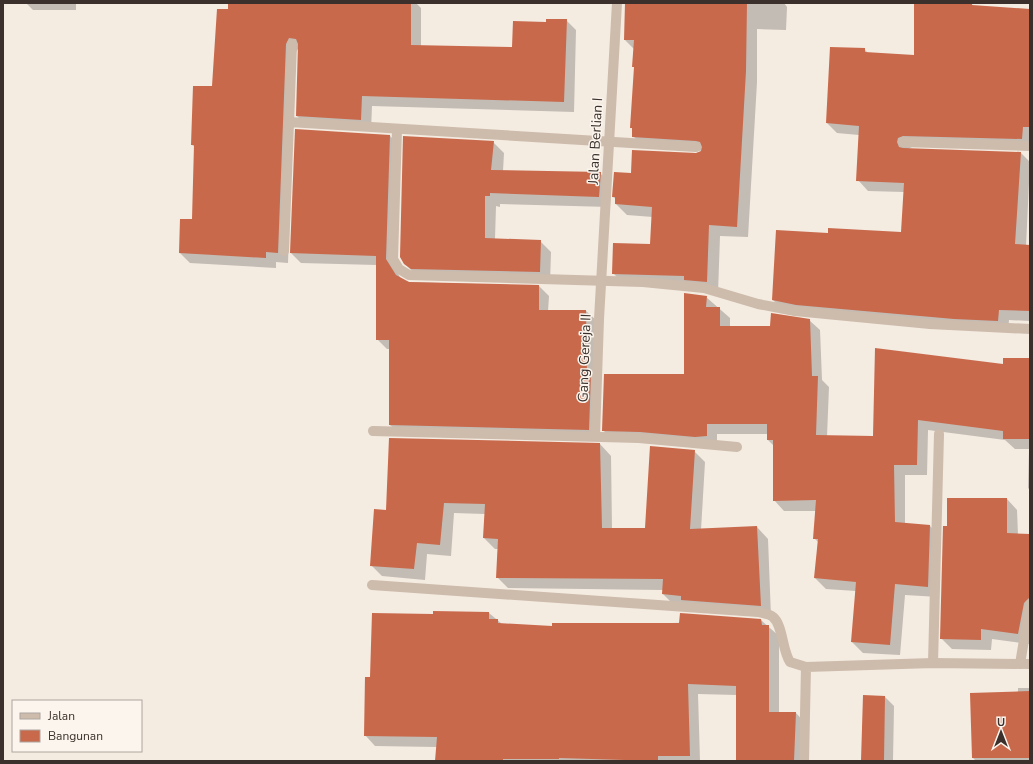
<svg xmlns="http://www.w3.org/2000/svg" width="1033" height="764" viewBox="0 0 1033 764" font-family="'Nunito Sans',sans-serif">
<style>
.shadow{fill:#0003}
.building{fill:#c8694b}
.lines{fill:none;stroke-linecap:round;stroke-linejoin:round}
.service{stroke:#cdbbac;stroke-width:10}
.minor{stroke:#cdbbac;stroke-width:10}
.labels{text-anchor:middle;stroke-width:3;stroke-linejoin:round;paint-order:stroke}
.street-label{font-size:14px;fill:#3b302b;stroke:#fbf5ee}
</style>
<rect width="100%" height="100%" fill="#f4ebe1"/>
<!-- shadow -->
<g class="shadow">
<path d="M26 3H76V10H33Z"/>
<path d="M230 3H416L421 8V46L513 48 547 23 566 20 576 30 574 112 372 106 371 130 307 126 297 116 299 47 295 54 288 263 276 262V268L190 263 180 253 193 220 195 147 192 145 213 87Z"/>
<path d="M626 3H784L787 7 786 30 757 29V82L748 237 720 236 718 293 624 284 613 273 651 245 653 217 627 215 616 204V199L613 197 632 174 704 151 644 147 633 136V130L631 127 635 69 633 66 634 49 625 40Z"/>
<path d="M972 4 973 6 1030 10V149L914 146 906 150 1021 153 1030 162 1026 246H1030V321L1009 320 1008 331 783 310 773 300 829 234 902 233 904 192 868 191 858 180 859 135 837 133 827 123 864 49 868 53 915 56Z"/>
<path d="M390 136 400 146 396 270 401 279 409 282 539 286 549 296 548 311H586L596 320 598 440 400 434 390 425V349H387L377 339V265L301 263 291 253Z"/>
<path d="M493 142 504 153 503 171 600 173 611 184 610 207 500 204V207L496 206 495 239 540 241 551 252 550 283 416 275 405 264Z"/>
<path d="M706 297 730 318V327H771L809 320 820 330 822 380 829 387 827 436 874 437 1004 366 1030 359V490L1028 488 1029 449H1015L1005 440 928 430 927 475H905V524L930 526 940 536 939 597 905 595 900 655 863 653 852 642 856 591 826 589 815 578 818 542 814 538 817 511H784L774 500V446L768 440V434H717V446L613 441 603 430 685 375Z"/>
<path d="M600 444 611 456 612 529H646L694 451 705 462 701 530 757 527 768 539 771 617 674 605 663 594V590L508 588 497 577 498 549H495L484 538 485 514 454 513 451 556 427 554 425 580 382 576 371 565 387 511Z"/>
<path d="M1007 499 1017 510 1018 535H1030L1029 644 992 639 991 650 952 649 941 638 948 527Z"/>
<path d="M434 612 489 613 502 624 553 627 761 620 779 636V713H796L806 724 805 761H737V695L698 694 700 761H436L437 747 375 746 365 735 371 678 434 615Z"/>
<path d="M1018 688H1030V761H976L973 758 1018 692Z"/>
<path d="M885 697 894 706 893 761H862Z"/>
</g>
<!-- building -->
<g class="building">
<path d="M228 3H411V45L512 47 513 21 546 22V19H567L564 102 362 96 361 120 296 116 298 44 296 39 289 38 286 44 278 253 266 252V258L179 253 180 219H192L194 145H191L193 86H212L217 9H228Z"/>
<path d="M625 3H747L746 71 737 227 709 225 707 282 684 280V276L612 274 613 243 650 244 652 207 615 204V197H612L614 172 631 173 632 150 696 153 701 151 702 147 700 142 696 141 632 137V128H630L634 67H632L634 40H624Z"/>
<path d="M914 3H972V5L1030 9V127H1023L1022 139 903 136 898 138 897 142 899 147 903 148 1021 152 1015 244 1030 245V311L999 310 998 321 954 319 796 305 772 300 776 230 828 233V228L901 232 904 183 856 181 859 126 826 123 830 47 865 48V52L914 55Z"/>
<path d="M295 129 390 135 386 259 396 275 409 282 539 285V310H586L587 375 591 374 589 430 389 425V340H376V256L290 253Z"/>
<path d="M403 136 494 141 491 170 601 172 599 197 490 193V196H485V238L541 240 540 272 411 269 404 264 400 257Z"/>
<path d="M684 293 707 296 706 307H720V326H770L771 313 810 319 812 376H818L816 435 873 436 875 348 1003 364V358H1030V439H1003V431L918 420 917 465H894L895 522 930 525 928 587 895 584 890 645 851 642 856 582 814 578 818 539H813L816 500 773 501V440H767V424H707V436L695 437 640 432 602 431 604 374H684Z"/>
<path d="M389 438 600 443 602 528H645L650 446 695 450 690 529 757 526 761 606 681 600V596L662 594 663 579 496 578 498 539 483 538 485 504 444 503 440 545 417 543 414 569 370 566 374 509 386 510Z"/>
<path d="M947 498H1007V533L1030 534V591L1029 598 1024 603 1018 634 981 629V640L940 639 943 526H947Z"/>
<path d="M433 611 489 612V619H498V623L552 626V623H679L680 613 761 619 762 625H769V712H796L794 761H736V686L688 684 690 756H658V761L559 758V759H503V761H435L437 737 364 736 365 677H370L372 613 433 614Z"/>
<path d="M1030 691V758H972L970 693Z"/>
<path d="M863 695 885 696 884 761H861Z"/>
</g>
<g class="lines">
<!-- service -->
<path class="service" d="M1020 664 1030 604"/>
<!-- minor -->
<g class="minor">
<path d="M289 122 292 44"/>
<path d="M397 130 393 259 399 269 409 275 643 282 704 288 758 304 795 311 930 324 1030 329"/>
<path d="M903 142 1030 146"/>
<path d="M284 251 289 122 696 147"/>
<path d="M373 431 639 438 737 447"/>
<path d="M595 436 599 319 617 3"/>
<path d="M372 585 758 612C762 613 770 614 773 617 783 625 782 650 790 662L806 667"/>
<path d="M933 663 939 434"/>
<path d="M804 761 806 667 933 663 1030 664"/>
</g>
</g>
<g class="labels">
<!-- street labels -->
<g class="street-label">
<text transform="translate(595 141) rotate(-87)" y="5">Jalan Berlian I</text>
<text transform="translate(584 358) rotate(-88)" y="5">Gang Gereja II</text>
</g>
</g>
<!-- border -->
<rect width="1033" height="764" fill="none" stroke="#3b302b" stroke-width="8"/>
<!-- legend -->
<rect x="12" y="700" width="130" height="52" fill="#fbf5ee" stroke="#aea6a0"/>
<rect x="20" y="713" width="20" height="6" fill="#cdbbac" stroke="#aea6a0"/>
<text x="48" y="720" font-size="12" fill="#3b302b">Jalan</text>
<rect x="20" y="730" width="20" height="12" fill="#c8694b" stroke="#aea6a0"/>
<text x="48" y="740" font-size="12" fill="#3b302b">Bangunan</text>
<!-- north arrow -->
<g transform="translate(1001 732)" stroke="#fbf5ee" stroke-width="3" paint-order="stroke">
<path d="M0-3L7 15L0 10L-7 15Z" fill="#3b302b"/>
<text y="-6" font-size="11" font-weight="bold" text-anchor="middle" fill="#3b302b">U</text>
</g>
</svg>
